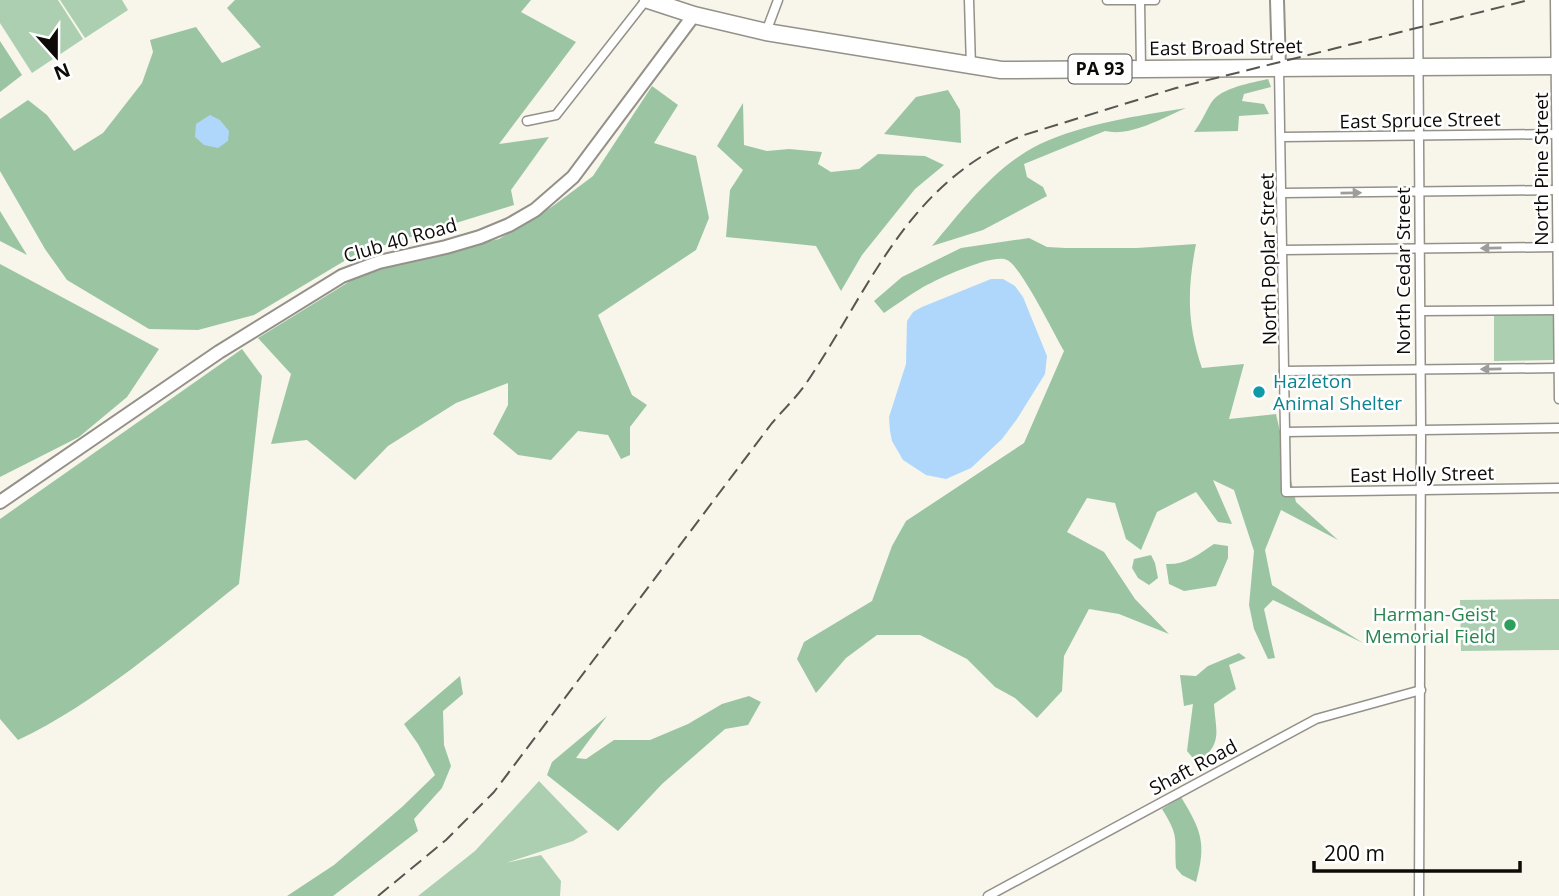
<svg xmlns="http://www.w3.org/2000/svg" width="1559" height="896" viewBox="0 0 1559 896" font-family="'Open Sans',sans-serif">
<style>
.green{fill:#abcfb0}
.forest{fill:#9bc5a2}
.water{fill:#afd7fc}
.lines{fill:none;stroke-linecap:round;stroke-linejoin:round}
.street-casing{stroke:#949189;stroke-width:11}
.secondary-casing{stroke:#949189;stroke-width:16}
.highway-casing{stroke:#949189;stroke-width:19}
.street{stroke:#fff;stroke-width:8}
.secondary{stroke:#fff;stroke-width:12}
.highway{stroke:#fff;stroke-width:16}
.rail{stroke:#575651;stroke-width:2;stroke-dasharray:14 7;stroke-linecap:butt}
.oneway{fill:#9e9d9c}
.culture-dot{fill:#0f9aa8;stroke:#fff;stroke-width:2.5}
.leisure-dot{fill:#2e9e5b;stroke:#fff;stroke-width:2.5}
.labels{text-anchor:middle;stroke-width:5;stroke-linejoin:round;paint-order:stroke}
.shield{fill:#fff;stroke:#555452;stroke-width:2}
.shield-label{font-size:18px;font-weight:bold;fill:#0c0b08}
.street-label{font-size:19px;fill:#0c0b08;stroke:#fff}
.culture-label{font-size:19px;fill:#0d838f;stroke:#fff;text-anchor:start}
.leisure-label{font-size:19px;fill:#27864d;stroke:#fff;text-anchor:end}
</style>
<rect width="100%" height="100%" fill="#f8f5eb"/>
<!-- green -->
<g class="green">
<path d="M0 0H58L83 39 32 73 0 23Z"/>
<path d="M60 0H122L128 10 85 38Z"/>
<path d="M1494 314H1553V360L1494 361Z"/>
<path d="M1559 599V650L1461 651 1460 600Z"/>
<path d="M539 781 588 832 573 841 506 863 541 855 561 881 560 896H418L475 851Z"/>
</g>
<!-- forest -->
<g class="forest">
<path d="M235 0H531L521 12 576 42 499 144 549 137 511 190 514 205 356 254 254 315 198 330 149 329 67 280 45 249 0 171V119L28 100 47 115 74 151 103 133 142 83 153 52 150 40 196 27 222 63 261 47 227 8Z"/>
<path d="M0 41 22 75 0 92Z"/>
<path d="M1268 79 1271 87 1244 94 1242 101 1264 104 1269 114 1239 116 1238 131 1194 132C1201 123 1205 113 1211 103 1221 87 1252 83 1268 79Z"/>
<path d="M652 86 678 105 654 143 696 156 709 218 696 250 598 315 632 395 647 405 630 427V455L621 459 608 435 578 431 551 460 518 455 493 434 508 405V383L456 403 388 446 355 480 307 440 271 444 291 374 258 338 373 267 499 239 553 206 593 176Z"/>
<path d="M948 90 960 110 961 143 884 134 916 97Z"/>
<path d="M743 103 744 145 767 151 789 149 822 152 818 164 831 172 859 169 878 154 925 156 944 165 915 189 862 255 841 291 816 246 726 237 730 190 743 170 717 146Z"/>
<path d="M1186 108C1162 118 1131 137 1105 131L1024 164 1027 177 1043 187 1047 196 983 230 932 246C963 209 995 166 1040 144 1086 123 1137 116 1186 108Z"/>
<path d="M0 211 27 255 0 241Z"/>
<path d="M1029 238 1047 247 1066 248H1137L1196 244C1187 290 1187 324 1202 368L1244 364 1229 419 1276 414 1296 502 1338 540 1281 510 1265 550 1272 585 1363 643 1273 600 1264 609 1275 658 1268 659 1254 629 1249 605 1254 551 1234 490 1213 480 1232 524 1218 522 1196 492 1157 512 1141 550 1126 539 1115 503 1087 498 1067 532 1104 552 1135 599 1169 634 1119 614 1089 609 1064 656 1062 691 1037 718 1015 698 995 687 967 659 920 635H877L846 658 816 693 797 659 804 642 872 601 892 546 906 521 1024 443 1064 351C1054 334 1021 266 1007 260 993 253 935 280 920 289 908 296 896 305 884 313L874 301 902 277 961 248Z"/>
<path d="M0 264 159 349 127 397 79 437 0 477Z"/>
<path d="M242 349 262 376 239 584C172 637 95 704 18 740L0 719V519Z"/>
<path d="M1214 544 1228 546V558L1216 586 1184 591 1169 584 1166 564C1185 565 1198 555 1214 544Z"/>
<path d="M1151 555 1155 563 1158 578 1149 585 1138 578 1132 568 1134 559Z"/>
<path d="M1239 653 1246 658 1229 665 1236 689 1214 704C1216 735 1223 741 1198 764L1187 751 1193 704 1184 706 1180 675 1196 676 1208 666Z"/>
<path d="M460 676 463 694 443 711 444 745 451 766 442 788 414 819 418 831 333 896H287L334 865 402 807 435 775 418 744 404 724Z"/>
<path d="M749 696 761 702 748 725 725 729 662 784 618 831 547 775 552 762 607 716 576 758 586 759 614 740H650L688 724 722 704Z"/>
<path d="M1181 797C1201 830 1207 843 1196 882L1182 875 1176 868C1174 837 1180 838 1162 809Z"/>
</g>
<!-- water -->
<g class="water">
<path d="M210 115 220 120 229 131 228 141 218 148 204 145 195 137 196 124Z"/>
<path d="M991 279H1003L1015 286 1023 297 1047 356 1045 374 1017 419 1002 439 971 468 946 479 926 475 903 460 892 441 890 431 889 417 906 364 907 321 913 312 922 307Z"/>
</g>
<g class="lines">
<defs>
<g id="street">
<path d="M969 0 971 67"/>
<path d="M1107 0H1155"/>
<path d="M1140 0 1141 69"/>
<path d="M1418 0 1421 430 1419 896"/>
<path d="M1555 0 1559 399"/>
<path d="M766 32 778 0"/>
<path d="M1279 68 1286 492 1559 488"/>
<path d="M527 121 556 115 646 0"/>
<path d="M1282 137 1559 134"/>
<path d="M1283 193 1559 190"/>
<path d="M1283 250 1559 247"/>
<path d="M1421 311 1559 310"/>
<path d="M1284 371 1559 368"/>
<path d="M1285 432 1559 428"/>
<path d="M988 896 1316 719 1421 690"/>
</g>
<g id="secondary">
<path d="M1277 0 1279 68"/>
<path d="M0 502 219 352 342 276 379 262 446 247 480 237 509 225 535 210 573 177 694 15"/>
</g>
<path id="highway" d="M648 0 694 15 766 32 1001 70 1559 66"/>
</defs>
<!-- street casing -->
<use href="#street" class="street-casing"/>
<!-- secondary casing -->
<use href="#secondary" class="secondary-casing"/>
<!-- highway casing -->
<use href="#highway" class="highway-casing"/>
<!-- street -->
<use href="#street" class="street"/>
<!-- secondary -->
<use href="#secondary" class="secondary"/>
<!-- highway -->
<use href="#highway" class="highway"/>
<!-- rail -->
<path class="rail" d="M378 896 446 840 494 792 772 423C783 410 797 397 807 382 871 287 907 182 1024 135L1176 88 1529 0"/>
</g>
<!-- one-way arrows -->
<defs><path id="oneway-solid" d="M-6-.8H1V-3.2L6.5 0L1 3.2V.8H-6Z" transform="scale(1.75)"/></defs>
<g class="oneway">
<use href="#oneway-solid" transform="translate(1351 193) rotate(-1)"/>
<use href="#oneway-solid" transform="translate(1491 248) rotate(179)"/>
<use href="#oneway-solid" transform="translate(1491 369) rotate(179)"/>
</g>
<!-- markers -->
<circle class="culture-dot" cx="1259" cy="392" r="7"/>
<circle class="leisure-dot" cx="1510" cy="625" r="7"/>
<g class="labels">
<!-- shield labels -->
<rect class="shield" x="1068.5" y="54.5" width="63" height="29" rx="5"/>
<g class="shield-label">
<text x="1100" y="75">PA 93</text>
</g>
<!-- street labels -->
<g class="street-label">
<text transform="translate(1226 47) rotate(-1)" y="7">East Broad Street</text>
<text transform="translate(1420 120) rotate(-1)" y="7">East Spruce Street</text>
<text transform="translate(1541 169) rotate(-90)" y="7">North Pine Street</text>
<text transform="translate(400 240) rotate(-16)" y="7">Club 40 Road</text>
<text transform="translate(1268 259) rotate(-91)" y="7">North Poplar Street</text>
<text transform="translate(1403 271) rotate(-90)" y="7">North Cedar Street</text>
<text transform="translate(1422 474) rotate(-1)" y="7">East Holly Street</text>
<text transform="translate(1193 767) rotate(-28)" y="7">Shaft Road</text>
</g>
<!-- culture labels -->
<g class="culture-label">
<text x="1273" y="388">Hazleton<tspan x="1273" dy="22">Animal Shelter</tspan></text>
</g>
<!-- leisure labels -->
<g class="leisure-label">
<text x="1496" y="621">Harman-Geist<tspan x="1496" dy="22">Memorial Field</tspan></text>
</g>
</g>
<!-- north arrow -->
<g transform="translate(56 56) rotate(159)" stroke="#ffffff" stroke-width="5" paint-order="stroke">
<path d="M0-5L12 26L0 18L-12 26Z" fill="#0c0b08"/>
<text y="-10" font-size="19" font-weight="bold" text-anchor="middle" fill="#0c0b08">N</text>
</g>
<!-- scale -->
<path d="M1314 861v10h206v-10" fill="none" stroke="#0c0b08" stroke-width="3.5"/>
<text x="1324" y="861" font-size="21" fill="#0c0b08" stroke="#ffffff" stroke-width="5" paint-order="stroke">200 m</text>
</svg>
